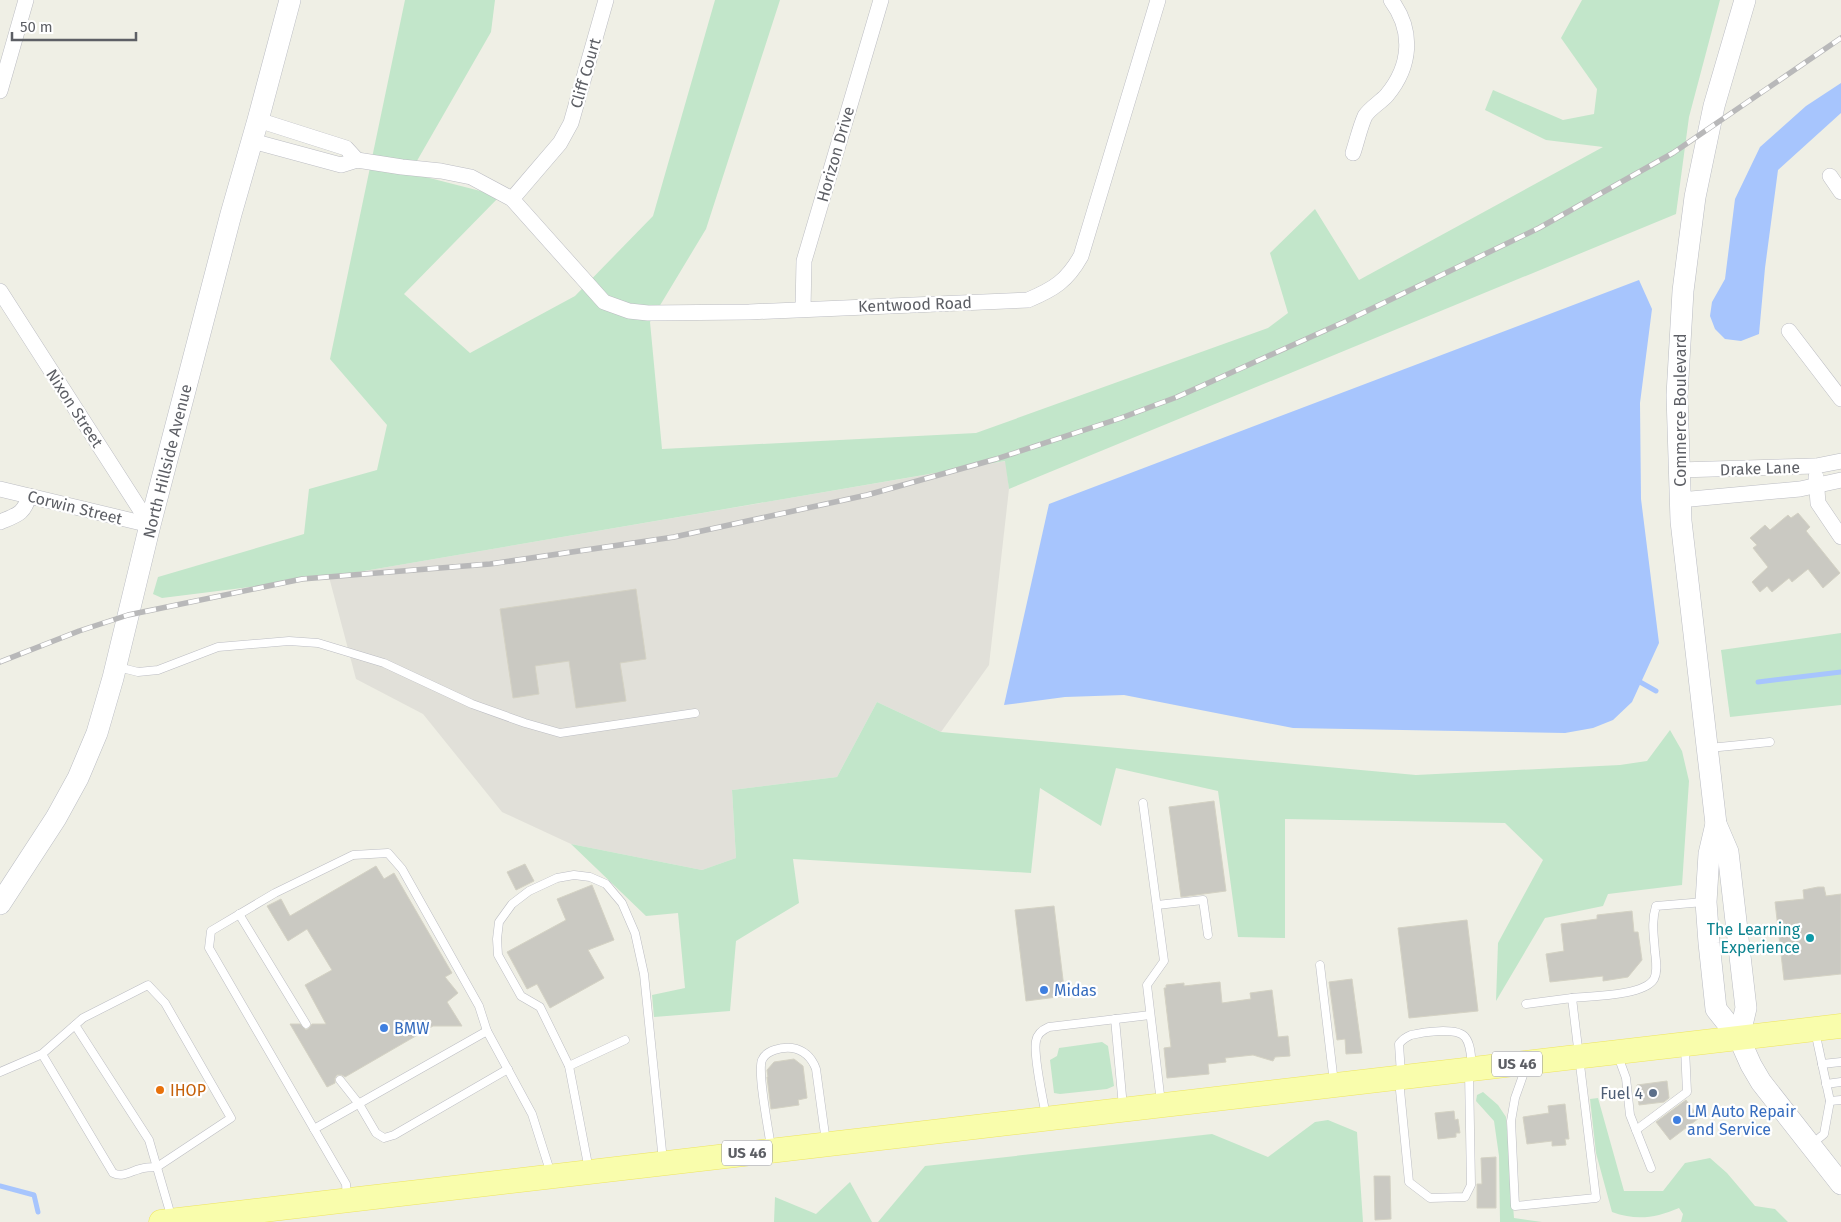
<svg xmlns="http://www.w3.org/2000/svg" width="1841" height="1222" viewBox="0 0 1841 1222" font-family="'Fira Sans',sans-serif">
<style>
.industrial{fill:#e1e0d9}
.green{fill:#c2e6ca}
.water{fill:#a7c5fd}
.lines{fill:none;stroke-linecap:round;stroke-linejoin:round}
.stream{stroke:#a7c5fd;stroke-width:5}
.building{fill:#cac9c2;stroke:#d4d2c4}
.service-casing{stroke:#bcbdc3;stroke-width:9}
.minor-casing{stroke:#bcbdc3;stroke-width:16}
.secondary-casing{stroke:#babcc3;stroke-width:22}
.primary-casing{stroke:#eee55f;stroke-width:25}
.service{stroke:#fff;stroke-width:8}
.minor{stroke:#fff;stroke-width:15}
.secondary{stroke:#fff;stroke-width:21}
.primary{stroke:#f9fdac;stroke-width:24}
.rail-casing{stroke:#b8b8b9;stroke-width:5.5}
.rail{stroke:#fff;stroke-width:4;stroke-dasharray:11;stroke-linecap:butt}
.culture-dot{fill:#0f9aa8;stroke:#fff;stroke-width:2}
.shop-dot{fill:#3f7fe0;stroke:#fff;stroke-width:2}
.food-dot{fill:#e8710a;stroke:#fff;stroke-width:2}
.service-dot{fill:#5c6f8a;stroke:#fff;stroke-width:2}
.labels{text-anchor:middle;stroke-width:4.5;stroke-linejoin:round;paint-order:stroke}
.shield{fill:#fff;stroke:#8e8f93;stroke-width:1}
.shield-label{font-size:15px;font-weight:bold;fill:#5d5f65}
.street-label{font-size:16px;fill:#5d5f65;stroke:#fff}
.culture-label{font-size:16px;fill:#0d838f;stroke:#fff;text-anchor:end}
.shop-label{font-size:16px;fill:#366cbe;stroke:#fff;text-anchor:start}
.food-label{font-size:16px;fill:#c56008;stroke:#fff;text-anchor:start}
.service-label{font-size:16px;fill:#4e5e75;stroke:#fff;text-anchor:end}
</style>
<rect width="100%" height="100%" fill="#efefe5"/>
<!-- industrial -->
<path class="industrial" d="M1006 461 1009 489 989 665 941 732 877 702 837 777 732 790 736 858 702 870 571 844 502 812 423 714 356 679 329 577Z"/>
<!-- green -->
<g class="green">
<path d="M405 0H495L491 32 410 173 500 196 404 294 470 353 575 296 653 216 715 0H780L706 229 650 322 662 449 976 433 1268 328 1288 313 1270 253 1315 209 1359 280 1603 147 1546 140 1485 110 1493 90 1563 120 1594 114 1597 89 1561 38 1582 0H1720L1689 117 1676 214 1009 489 1005 461 329 577 162 598 153 594 158 577 304 534 309 489 377 470 387 425 330 359Z"/>
<path d="M1841 633V705L1730 717 1721 650Z"/>
<path d="M877 702 941 732 1416 775 1620 765 1647 761 1670 730 1682 751 1689 781 1682 885 1608 894 1603 906 1545 918 1496 1001 1498 943 1543 860 1505 823 1285 819V938L1238 937 1218 791 1116 768 1101 826 1040 788 1031 873 793 859 799 903 736 941 730 1011 654 1017 652 995 685 988 678 913 646 916 571 844 702 870 736 858 732 790 837 777Z"/>
<path d="M1102 1042 1108 1046 1114 1086 1107 1089 1060 1094 1054 1093 1050 1060 1057 1056 1059 1048Z"/>
<path d="M1483 1092 1498 1105 1506 1117 1514 1218 1542 1222H1500L1499 1156 1494 1121 1476 1101 1477 1095Z"/>
<path d="M1598 1098 1624 1191H1663L1685 1163 1710 1158 1727 1173 1755 1206 1775 1209 1788 1222H1681L1683 1214 1679 1208C1655 1218 1637 1221 1612 1212L1596 1153 1590 1099Z"/>
<path d="M1328 1120 1357 1132 1363 1222H878L925 1166 1212 1134 1268 1157 1315 1122Z"/>
<path d="M850 1182 872 1222H774L775 1197 816 1214Z"/>
</g>
<!-- water -->
<g class="water">
<path d="M1841 83V113L1778 170 1765 268 1759 334 1741 341 1725 339 1715 329 1710 316 1712 302 1725 279 1735 199 1760 147 1806 106Z"/>
<path d="M1639 280 1652 309 1640 403 1641 499 1659 643 1632 702 1613 720 1593 728 1565 733 1293 728 1124 695 1065 697 1004 705 1049 504Z"/>
</g>
<g class="lines">
<!-- stream -->
<g class="stream">
<path d="M1640 682 1656 691"/>
<path d="M1758 682 1841 672"/>
<path d="M0 1186 34 1195 38 1212"/>
</g>
</g>
<!-- building -->
<g class="building">
<path d="M1798 513 1810 527 1806 531 1840 573 1823 588 1808 569 1792 582 1789 578 1772 592 1767 586 1760 592 1752 582 1768 567 1753 548 1757 545 1750 538 1765 525 1770 530 1788 515 1791 518Z"/>
<path d="M636 589 646 659 620 663 626 701 576 708 569 661 535 666 539 694 513 698 500 609Z"/>
<path d="M1214 801 1226 891 1181 897 1169 807Z"/>
<path d="M525 864 534 881 516 890 507 872Z"/>
<path d="M376 866 384 879 394 873 452 973 445 977 458 993 447 1002 462 1026H433L345 1077 342 1075H337L335 1078V1083L327 1087 290 1024H300L306 1030 309 1028 312 1024H326L305 985 332 970 307 929 288 941 267 906 281 899 290 916Z"/>
<path d="M592 885 614 940 588 950 604 978 550 1008 537 984 527 989 507 952 566 920 557 899Z"/>
<path d="M1818 887H1824L1826 896 1841 894V974L1784 980 1775 902 1804 899 1803 890Z"/>
<path d="M1054 906 1065 996 1026 1001 1015 910Z"/>
<path d="M1632 911 1634 932H1638L1642 960 1628 977 1603 981V976L1550 982 1546 954 1564 951 1561 924 1597 919V915Z"/>
<path d="M1467 920 1478 1011 1409 1018 1398 928Z"/>
<path d="M1352 979 1362 1053 1346 1054 1345 1039 1337 1040 1329 982Z"/>
<path d="M1220 982 1222 1003 1251 999 1250 993 1272 990 1278 1037 1288 1036 1290 1056 1275 1057 1273 1061 1253 1055 1225 1058 1226 1062 1208 1064 1209 1074 1167 1078 1164 1048 1171 1047 1164 988H1166V985L1184 983V986Z"/>
<path d="M794 1059 803 1066 807 1098 798 1100 799 1105 771 1109 767 1077H768L767 1070 774 1062Z"/>
<path d="M1667 1081 1669 1098 1664 1102 1639 1105 1637 1085Z"/>
<path d="M1686 1100 1699 1118 1670 1140 1656 1122Z"/>
<path d="M1565 1104 1569 1139H1565L1566 1145 1552 1146V1141L1527 1144 1523 1117 1549 1113 1548 1106Z"/>
<path d="M1454 1111 1455 1120 1458 1119 1460 1133H1456V1137L1438 1139 1435 1113Z"/>
<path d="M1496 1157V1208H1477V1184H1482L1481 1158Z"/>
<path d="M1374 1176H1390L1391 1219 1375 1220Z"/>
</g>
<g class="lines">
<defs>
<g id="service">
<path d="M118 667 138 672 158 670 218 647 289 641 318 643 384 663 472 704 525 723 560 733 695 713"/>
<path d="M1709 748 1770 742"/>
<path d="M1143 803 1164 961 1147 985 1161 1103"/>
<path d="M1157 905 1203 900 1208 935"/>
<path d="M239 914 306 1024"/>
<path d="M1320 965 1334 1083"/>
<path d="M1572 998C1591 996 1644 996 1654 979 1658 971 1656 961 1655 952 1654 936 1651 922 1656 906L1704 902"/>
<path d="M1115 1019 1123 1107"/>
<path d="M75 1025 149 1140 172 1219"/>
<path d="M1618 1056 1626 1078 1630 1115 1651 1168"/>
<path d="M1822 1064 1841 1062"/>
<path d="M569 1066 625 1040"/>
<path d="M1526 1067 1515 1098 1511 1121 1515 1206 1596 1198 1572 998 1526 1004"/>
<path d="M0 1072 42 1054 83 1018 148 985 165 1003 231 1118 157 1167C151 1167 146 1167 140 1169 131 1171 123 1178 113 1173L42 1054"/>
<path d="M1401 1074 1399 1044C1402 1040 1406 1037 1411 1035 1423 1032 1457 1027 1465 1037 1471 1044 1471 1057 1472 1067"/>
<path d="M340 1080 359 1104 376 1133 384 1138 394 1135 508 1069"/>
<path d="M1399 1080 1409 1182 1430 1198 1465 1197 1471 1185 1469 1072"/>
<path d="M1826 1084 1841 1082"/>
<path d="M1830 1101 1841 1100"/>
<path d="M1046 1116C1043 1099 1033 1056 1036 1041 1037 1034 1042 1030 1049 1027L1150 1015"/>
<path d="M314 1129 487 1031 532 1114 551 1174"/>
<path d="M1636 1130 1687 1092 1685 1048"/>
<path d="M1812 1144 1824 1134 1830 1101 1815 1031"/>
<path d="M771 1148C769 1131 757 1073 762 1060 766 1050 782 1047 792 1048 804 1050 812 1058 816 1069L826 1142"/>
<path d="M589 1170 569 1066 540 1007 521 996 498 955 497 939 499 922 512 904 529 891 557 878 574 875 590 877 606 884 622 903 635 933 644 974 663 1161"/>
<path d="M347 1198 346 1184 209 948 211 931 275 893 353 855 388 853 402 869 479 1006 487 1031"/>
</g>
<g id="minor">
<path d="M0 91 26 0"/>
<path d="M258 120 346 148 357 160"/>
<path d="M252 141 341 165 357 160 402 167 441 171 471 177 512 199 604 302 629 311 648 313 749 312 1028 300C1054 289 1067 281 1081 256L1158 0"/>
<path d="M1353 153C1357 141 1360 127 1365 116 1370 108 1381 102 1387 95 1411 66 1414 31 1391 0"/>
<path d="M1830 176 1841 192"/>
<path d="M512 199 560 143 571 123 606 0"/>
<path d="M0 291 150 525"/>
<path d="M803 309 804 261 881 0"/>
<path d="M1789 331 1841 399"/>
<path d="M1679 470 1816 466 1841 461"/>
<path d="M1816 477 1818 503 1841 537"/>
<path d="M0 489 150 525"/>
<path d="M1680 500 1800 489 1841 480"/>
<path d="M0 522C17 515 24 514 29 496"/>
</g>
<g id="secondary">
<path d="M1716 824 1709 854 1706 902 1709 943 1716 1009 1739 1038 1751 1065 1761 1082 1841 1184"/>
<path d="M0 904 56 818 78 778 97 733 113 678 150 525 231 214 258 120 290 0"/>
<path d="M1739 1038 1746 1008 1728 852 1716 824 1681 521 1677 395 1683 291 1695 197 1714 106 1745 0"/>
</g>
<path id="primary" d="M161 1222 1841 1026"/>
</defs>
<!-- service casing -->
<use href="#service" class="service-casing"/>
<!-- minor casing -->
<use href="#minor" class="minor-casing"/>
<!-- secondary casing -->
<use href="#secondary" class="secondary-casing"/>
<!-- primary casing -->
<use href="#primary" class="primary-casing"/>
<!-- service -->
<use href="#service" class="service"/>
<!-- minor -->
<use href="#minor" class="minor"/>
<!-- secondary -->
<use href="#secondary" class="secondary"/>
<!-- primary -->
<use href="#primary" class="primary"/>
<defs>
<path id="rail" d="M0 662 79 631 128 615 302 579 490 564 674 537 867 495 996 459 1121 418 1177 397 1344 322 1539 228 1673 153 1841 38"/>
</defs>
<!-- rail casing -->
<use href="#rail" class="rail-casing"/>
<!-- rail -->
<use href="#rail" class="rail"/>
</g>
<!-- markers -->
<circle class="culture-dot" cx="1810" cy="938" r="5"/>
<g class="shop-dot">
<circle cx="1044" cy="990" r="5"/>
<circle cx="384" cy="1028" r="5"/>
<circle cx="1677" cy="1120" r="5"/>
</g>
<circle class="food-dot" cx="160" cy="1090" r="5"/>
<circle class="service-dot" cx="1653" cy="1093" r="5"/>
<g class="labels">
<!-- shield labels -->
<g class="shield">
<rect x="1492" y="1051.5" width="50" height="25" rx="4"/>
<rect x="722" y="1140.5" width="50" height="25" rx="4"/>
</g>
<g class="shield-label">
<text x="1517" y="1069">US 46</text>
<text x="747" y="1158">US 46</text>
</g>
<!-- street labels -->
<g class="street-label">
<text transform="translate(585 73) rotate(-74)" y="6">Cliff Court</text>
<text transform="translate(835 154) rotate(-74)" y="6">Horizon Drive</text>
<text transform="translate(915 304) rotate(-2)" y="6">Kentwood Road</text>
<text transform="translate(75 408) rotate(57)" y="6">Nixon Street</text>
<text transform="translate(1680 410) rotate(-90)" y="6">Commerce Boulevard</text>
<text transform="translate(167 461) rotate(-76)" y="6">North Hillside Avenue</text>
<text transform="translate(1760 468) rotate(-2)" y="6">Drake Lane</text>
<text transform="translate(75 507) rotate(14)" y="6">Corwin Street</text>
</g>
<!-- culture labels -->
<g class="culture-label">
<text x="1800" y="935">The Learning<tspan x="1800" dy="18">Experience</tspan></text>
</g>
<!-- shop labels -->
<g class="shop-label">
<text x="1054" y="996">Midas</text>
<text x="394" y="1034">BMW</text>
<text x="1687" y="1117">LM Auto Repair<tspan x="1687" dy="18">and Service</tspan></text>
</g>
<!-- food labels -->
<g class="food-label">
<text x="170" y="1096">IHOP</text>
</g>
<!-- service labels -->
<g class="service-label">
<text x="1643" y="1099">Fuel 4</text>
</g>
</g>
<!-- scale -->
<path d="M12 32v8h124v-8" fill="none" stroke="#5d5f65" stroke-width="2.5"/>
<text x="20" y="32" font-size="15" fill="#5d5f65" stroke="#ffffff" stroke-width="4" paint-order="stroke">50 m</text>
</svg>
